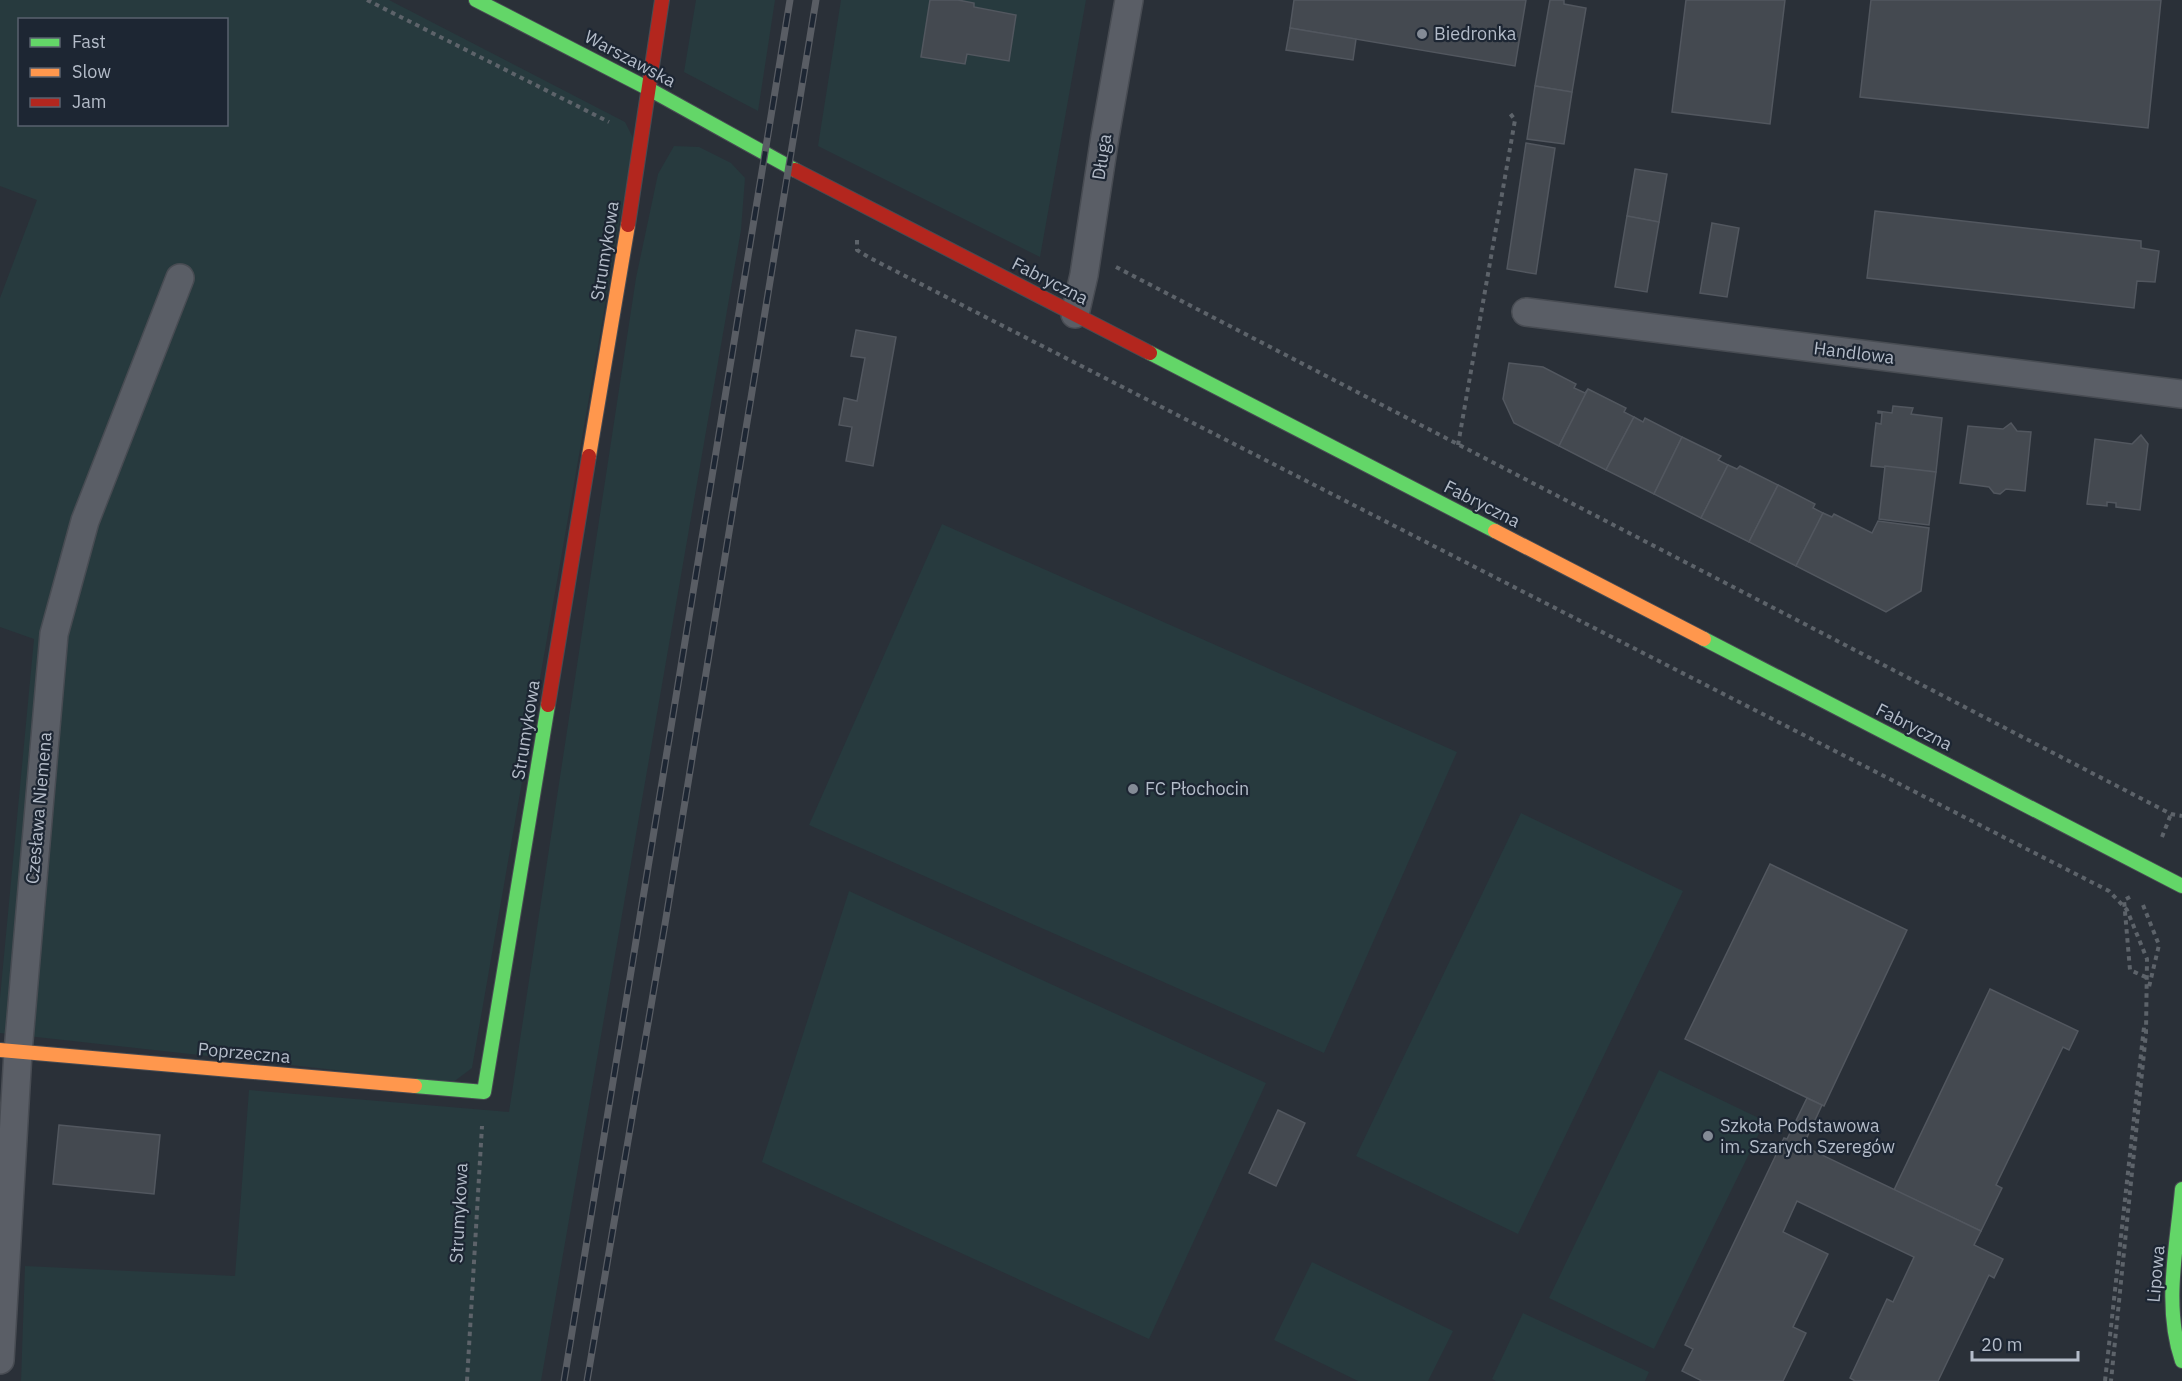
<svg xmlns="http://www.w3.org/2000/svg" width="2182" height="1381" viewBox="0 0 2182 1381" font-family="'IBM Plex Sans',sans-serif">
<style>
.green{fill:#273a3e;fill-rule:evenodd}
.building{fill:#444950;stroke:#52575f;stroke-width:1.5}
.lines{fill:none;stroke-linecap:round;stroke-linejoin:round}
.street-casing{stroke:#484c53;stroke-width:30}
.fast-casing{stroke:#484c53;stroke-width:16}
.slow-casing{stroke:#484c53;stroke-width:16}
.jam-casing{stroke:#484c53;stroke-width:16}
.path{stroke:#5d636a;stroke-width:4;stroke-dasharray:4.5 4.5;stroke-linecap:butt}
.street{stroke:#5a5e66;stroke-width:27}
.fast{stroke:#63d668;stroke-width:14}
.slow{stroke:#ff974d;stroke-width:14}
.jam{stroke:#b3261e;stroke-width:14}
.rail-casing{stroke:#595d64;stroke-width:7}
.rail{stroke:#1d2633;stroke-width:4.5;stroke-dasharray:14;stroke-linecap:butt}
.poi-dot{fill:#848b96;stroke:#1d2633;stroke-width:2}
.labels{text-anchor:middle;stroke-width:4.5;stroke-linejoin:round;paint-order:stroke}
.poi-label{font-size:18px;fill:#b4bcc9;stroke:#1d2633;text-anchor:start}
.street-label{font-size:18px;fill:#b4bcc9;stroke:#1d2633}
</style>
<rect width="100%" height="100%" fill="#2a3038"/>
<!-- green -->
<g class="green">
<path d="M0 0H389L625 122 634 140 472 1068 452 1083 0 1033V998L34 639 0 627V298L37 200 0 186ZM20 20H226V124H20Z"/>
<path d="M696 0H775L758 111 684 72Z"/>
<path d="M841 0H1086L1040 257 818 146Z"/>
<path d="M674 146 699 147 731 163 745 178 741 230 541 1381H21L25 1266 235 1276 249 1090 509 1112 636 278 658 174Z"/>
<path d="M942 524 1457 752 1324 1053 809 825Z"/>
<path d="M1521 813 1683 891 1518 1234 1356 1156Z"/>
<path d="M849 891 1266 1083 1149 1339 762 1162Z"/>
<path d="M1659 1070 1765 1121 1654 1349 1549 1298Z"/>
<path d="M1312 1262 1453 1331 1428 1381H1358L1274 1340Z"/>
<path d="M1523 1313 1649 1372 1645 1381H1496L1492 1379Z"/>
</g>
<!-- building -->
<g class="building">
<path d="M930 0H958L974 3V7L1016 15 1009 61 967 54 965 64 921 57Z"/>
<path d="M1294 0H1526L1515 66 1290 28Z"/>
<path d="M1550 0H1564V4L1586 8 1572 92 1535 86Z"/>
<path d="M1686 0H1785L1770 124 1672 112Z"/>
<path d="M1871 0H2161L2148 128 1860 97Z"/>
<path d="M1290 28 1356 39 1353 60 1286 50Z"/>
<path d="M1535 86 1572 92 1564 144 1527 139Z"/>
<path d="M1526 143 1555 148 1536 274 1507 269Z"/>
<path d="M1635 169 1667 174 1659 222 1627 216Z"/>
<path d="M1875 211 2141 241V248L2159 251 2155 282 2137 281 2134 308 1867 278Z"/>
<path d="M1627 216 1659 222 1647 292 1615 287Z"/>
<path d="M1712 223 1739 228 1727 297 1700 293Z"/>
<path d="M856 330 896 337 873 466 846 461 852 427 839 425 844 398 857 401 865 358 851 356Z"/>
<path d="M1509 363 1543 367 1576 384 1574 388 1585 393 1588 389 1559 446 1514 423 1503 399Z"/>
<path d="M1588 389 1626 408 1624 412 1634 417 1606 470 1559 446Z"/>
<path d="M1893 406 1913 408 1911 414 1942 418 1936 472 1871 466 1876 423 1881 424 1882 413H1878V411L1892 413Z"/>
<path d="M1634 417 1643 422 1645 418 1682 437 1654 494 1606 470Z"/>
<path d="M2011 423 2017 431 2031 432 2025 491 2006 489 2000 494 1994 493 1989 487 1960 483 1968 426 2003 429Z"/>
<path d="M2141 435 2148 444 2140 510 2116 507V503L2107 502V506L2087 504 2095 439 2132 444Z"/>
<path d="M1682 437 1721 456 1718 460 1728 465 1701 518 1654 494Z"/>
<path d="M1728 465 1737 469 1740 466 1778 485 1749 542 1701 518Z"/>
<path d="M1885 466 1936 472 1929 525 1879 519Z"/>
<path d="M1778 485 1815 504 1813 508 1823 513 1796 566 1749 542Z"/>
<path d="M1823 513 1832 517 1834 514 1872 533 1878 521 1929 528 1921 591 1886 612 1796 566Z"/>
<path d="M1770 864 1907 930 1824 1106 1685 1039Z"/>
<path d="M1990 989 2078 1031 2069 1050 2063 1047 1996 1185 2002 1188 1981 1231 1894 1190Z"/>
<path d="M1807 1098 1822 1105 1803 1146 1981 1231 1974 1245 2003 1259 1994 1278 1989 1275 1938 1381H1855L1850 1378 1887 1299 1893 1302 1914 1257 1797 1201 1783 1232 1828 1254 1793 1327 1806 1333 1783 1381H1702L1682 1371 1693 1349 1685 1345 1784 1138 1787 1139Z"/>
<path d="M1278 1110 1305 1123 1276 1186 1249 1173Z"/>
<path d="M59 1125 160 1135 154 1194 53 1184Z"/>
</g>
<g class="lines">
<defs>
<g id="street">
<path d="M1526 312 2182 394"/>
<path d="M1075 314 1084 275 1105 136 1129 0"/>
<path d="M0 1360 18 1052 54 634 85 521 180 278"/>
</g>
<g id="fast">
<path d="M476 0 649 89 795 170"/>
<path d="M1150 353 1495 531"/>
<path d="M1704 639 2182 886"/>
<path d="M415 1086 484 1092 548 705"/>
<path d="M2182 1189C2177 1246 2163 1306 2182 1361"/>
</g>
<g id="slow">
<path d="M589 456 628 225"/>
<path d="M1495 531 1704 639"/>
<path d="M0 1050 415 1086"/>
</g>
<g id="jam">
<path d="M795 170 1150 353"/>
<path d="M628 225 662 0"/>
<path d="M548 705 589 456"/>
</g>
</defs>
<!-- street casing -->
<use href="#street" class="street-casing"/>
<!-- fast casing -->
<use href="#fast" class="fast-casing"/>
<!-- slow casing -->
<use href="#slow" class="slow-casing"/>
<!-- jam casing -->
<use href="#jam" class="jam-casing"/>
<!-- path -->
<g class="path">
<path d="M367 0 609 122"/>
<path d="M857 240V250L870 258 2109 891 2127 910 2147 959 2146 1033 2111 1381"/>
<path d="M1116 267 2171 814 2182 816"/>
<path d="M1458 445 1515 120 1509 112"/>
<path d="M2162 837 2171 814"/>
<path d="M2130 897 2124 900 2130 970 2150 979"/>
<path d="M2143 905 2159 945 2149 987"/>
<path d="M467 1381 482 1126"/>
<path d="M2105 1381 2144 1027"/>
</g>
<!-- street -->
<use href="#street" class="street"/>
<!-- fast -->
<use href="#fast" class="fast"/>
<!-- slow -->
<use href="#slow" class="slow"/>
<!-- jam -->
<use href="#jam" class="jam"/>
<defs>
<g id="rail">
<path d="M564 1381 790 0"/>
<path d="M587 1381 665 924 816 0"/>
</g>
</defs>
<!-- rail casing -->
<use href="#rail" class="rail-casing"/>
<!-- rail -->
<use href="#rail" class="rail"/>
</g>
<!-- markers -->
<g class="poi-dot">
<circle cx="1422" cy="34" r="6"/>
<circle cx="1133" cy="789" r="6"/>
<circle cx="1708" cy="1136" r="6"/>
</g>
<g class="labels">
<!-- poi labels -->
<g class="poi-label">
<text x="1434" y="40">Biedronka</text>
<text x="1145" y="795">FC Płochocin</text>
<text x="1720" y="1132">Szkoła Podstawowa<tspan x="1720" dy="21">im. Szarych Szeregów</tspan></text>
</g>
<!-- street labels -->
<g class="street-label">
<text transform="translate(630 59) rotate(28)" y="6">Warszawska</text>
<text transform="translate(1102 157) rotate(-81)" y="6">Długa</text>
<text transform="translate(605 251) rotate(-81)" y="6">Strumykowa</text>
<text transform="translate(1050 281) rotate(27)" y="6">Fabryczna</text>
<text transform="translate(1854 353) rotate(7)" y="6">Handlowa</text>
<text transform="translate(1482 504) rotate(27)" y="6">Fabryczna</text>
<text transform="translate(1914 727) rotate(27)" y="6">Fabryczna</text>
<text transform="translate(526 730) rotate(-81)" y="6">Strumykowa</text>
<text transform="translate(39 808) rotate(-85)" y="6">Czesława Niemena</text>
<text transform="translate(244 1053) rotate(5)" y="6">Poprzeczna</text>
<text transform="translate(459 1213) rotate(-87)" y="6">Strumykowa</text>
<text transform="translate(2156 1274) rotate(-85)" y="6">Lipowa</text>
</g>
</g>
<!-- legend -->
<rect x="18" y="18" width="210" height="108" fill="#1d2633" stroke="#59626f" stroke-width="1.5"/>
<rect x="30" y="38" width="30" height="9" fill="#63d668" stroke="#59626f" stroke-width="1.5"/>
<text x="72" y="48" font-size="18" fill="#b4bcc9">Fast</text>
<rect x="30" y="68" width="30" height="9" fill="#ff974d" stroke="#59626f" stroke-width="1.5"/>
<text x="72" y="78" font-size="18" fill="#b4bcc9">Slow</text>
<rect x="30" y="98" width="30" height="9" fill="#b3261e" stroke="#59626f" stroke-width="1.5"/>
<text x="72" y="108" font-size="18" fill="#b4bcc9">Jam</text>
<!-- scale -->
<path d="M1972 1351v9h106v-9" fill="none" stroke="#b4bcc9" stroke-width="3"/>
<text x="1981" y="1351" font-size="18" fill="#b4bcc9" stroke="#1d2633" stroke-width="4.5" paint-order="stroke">20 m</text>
</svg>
